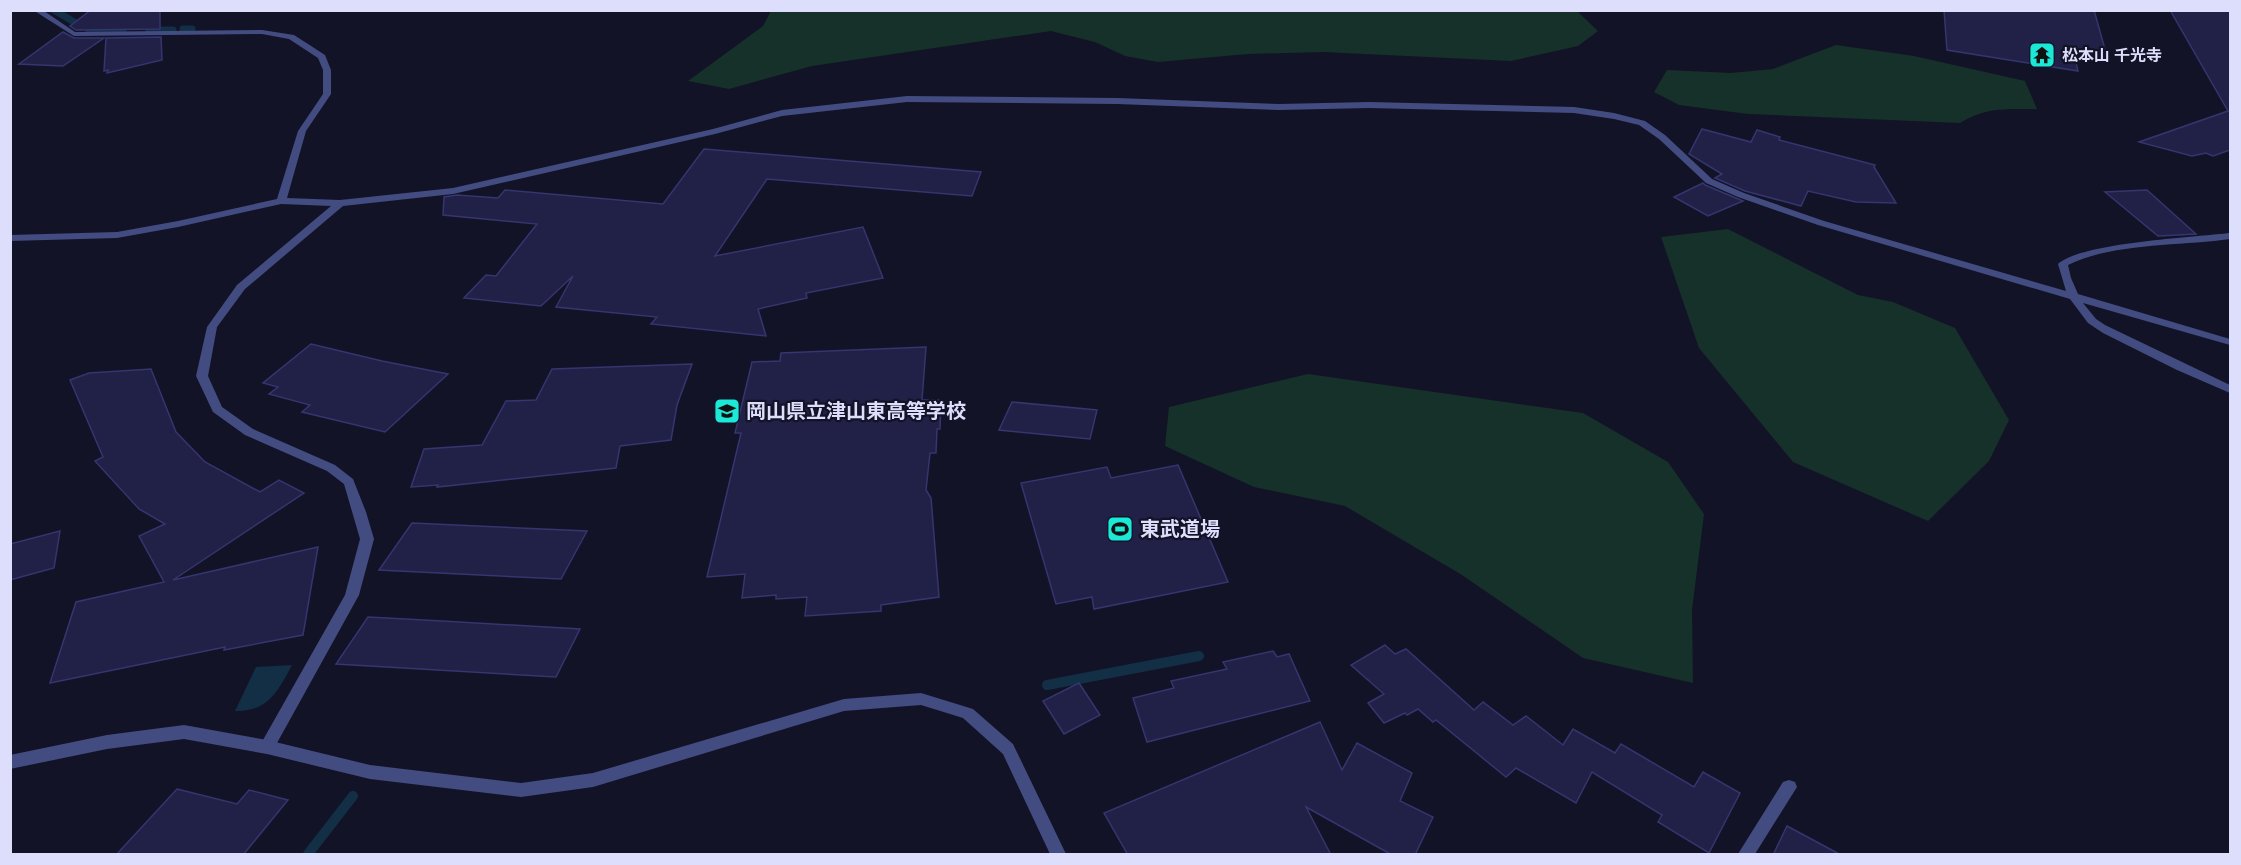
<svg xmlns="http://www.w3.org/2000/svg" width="2241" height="865" viewBox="0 0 2241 865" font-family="Lato,'Noto Sans JP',sans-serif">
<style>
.green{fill:#16302a}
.water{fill:#122f46}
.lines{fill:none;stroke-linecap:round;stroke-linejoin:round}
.stream-far1{stroke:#122f46;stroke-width:7}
.stream{stroke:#122f46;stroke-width:10}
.building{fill:#212046;stroke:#353570;stroke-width:1.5}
.minor{fill:#424c81;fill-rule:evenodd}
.tertiary{fill:#424c81;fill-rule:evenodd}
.labels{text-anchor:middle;stroke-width:4.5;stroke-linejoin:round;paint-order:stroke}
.far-poi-label{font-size:16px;font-weight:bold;fill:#dcdefc;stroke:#131327;text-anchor:start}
.poi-label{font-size:20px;font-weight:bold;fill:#dcdefc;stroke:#131327;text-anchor:start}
</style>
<rect width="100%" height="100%" fill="#131327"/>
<!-- green -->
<g class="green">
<path d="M1577 11 1598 31 1578 46 1511 61 1323 52 1248 54 1158 62 1125 56 1095 42 1051 31 812 66 729 89 688 81 763 26 771 11Z"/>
<path d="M1836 45 1914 56 2025 81 2037 109C2006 109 1986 107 1960 123L1748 114 1679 105 1654 92 1667 70 1731 73 1773 69Z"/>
<path d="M1728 229 1858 295 1893 302 1955 328 2009 420 1989 461 1928 521 1793 462 1699 348 1661 237Z"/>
<path d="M1308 374 1583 413 1668 462 1704 514 1692 610 1693 683 1583 658 1462 575 1345 506 1254 487 1165 446 1169 407Z"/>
</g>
<!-- water -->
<path class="water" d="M292 665C278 691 268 712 235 711L256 667Z"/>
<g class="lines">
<!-- stream-far1 -->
<g class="stream-far1">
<path d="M54 10 79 25"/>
<path d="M183 29H192"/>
<path d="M149 30H173"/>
<path d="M89 31 123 30"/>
</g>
<!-- stream -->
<g class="stream">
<path d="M1047 685 1199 656"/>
<path d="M308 854 353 796"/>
</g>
</g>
<!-- building -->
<g class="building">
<path d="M91 10H160V29L76 30 70 26Z"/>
<path d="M1944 10H2094L2108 60 2089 57 2091 61 2075 59 2078 71 1947 50Z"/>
<path d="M2170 10H2230V150L2213 156 2206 153 2192 156 2139 142 2228 111Z"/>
<path d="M63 32 74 38H104L63 66 19 64Z"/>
<path d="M161 37 162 60 107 73 108 70 104 71 106 38Z"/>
<path d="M1702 129 1751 142 1757 130 1780 137 1779 140 1875 165 1874 167 1896 203 1856 202 1808 191 1801 206 1745 191 1715 178 1722 174 1689 154Z"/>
<path d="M704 149 981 172 972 196 767 179 715 256 863 227 883 278 806 293 807 298 758 309 766 336 651 324 657 317 556 307 573 276 541 306 464 298 486 275 496 276 537 224 443 215 444 197 457 195 498 198 505 190 663 204Z"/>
<path d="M1703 183 1705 185 1743 201 1708 216 1674 197Z"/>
<path d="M2147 190 2196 234 2158 236 2105 192Z"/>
<path d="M311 344 382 361 448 374 385 432 302 412 310 405 269 394 278 387 263 383Z"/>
<path d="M926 347 922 400H941L940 429H937L936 453H930L926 490 931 498 939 597 881 605V611L805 616 807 597 776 599V595L742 598 745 574 707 577 741 433H735L752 362 780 361 781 353Z"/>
<path d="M692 364 677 405 671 440 620 446 616 468 437 487 438 485 411 487 424 449 482 445 506 401 536 400 552 369Z"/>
<path d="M151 369 176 432 205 462 260 492 279 480 304 493 173 580 318 547 303 635 224 650 225 647 50 683 76 602 164 582 139 536 165 524 139 509 95 461 103 457 70 380 89 373Z"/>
<path d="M1012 402 1097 410 1090 439 999 430Z"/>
<path d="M1178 465 1228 582 1094 609 1092 597 1056 604 1021 483 1107 467 1111 478Z"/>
<path d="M412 523 587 531 561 579 379 570Z"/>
<path d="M60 531 54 568 10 580V544Z"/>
<path d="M368 617 442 621 580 629 556 677 336 664Z"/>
<path d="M1385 645 1395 654 1406 649 1474 710 1483 702 1513 725 1526 716 1563 745 1573 729 1615 753 1621 744 1694 787 1703 772 1740 793 1709 853 1658 822 1662 815 1592 772 1576 803 1516 768 1506 777 1436 720 1433 722 1418 709 1407 715 1405 713 1384 723 1368 703 1384 694 1351 665Z"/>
<path d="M1273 651 1277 657 1289 654 1310 701 1147 742 1133 698 1174 688 1171 681 1227 669 1223 662Z"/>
<path d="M1079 683 1100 715 1064 734 1043 701Z"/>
<path d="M1320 722 1342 770 1357 743 1412 773 1400 801 1433 817 1415 855H1392L1306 807 1331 855H1128L1104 813Z"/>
<path d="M177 789 237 804 249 790 288 800 243 855H116Z"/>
<path d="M1787 826 1841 855H1773Z"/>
</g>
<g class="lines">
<!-- minor -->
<g class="minor">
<path d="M33 10 44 11 75 32 262 30 294 35 325 55 331 70V94L306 131 287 198 340 200 453 188 713 129 782 110 907 96 1117 98 1279 104 1369 102 1574 107 1614 113 1645 121 1665 135 1712 179 1744 193 1824 221 2066 291 2058 264C2080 243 2195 237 2230 233V239C2181 246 2112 243 2068 265L2071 278 2078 294 2230 339V345L2083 303 2096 319 2105 325 2230 385V393L2177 370 2103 333 2088 323 2070 299 1818 225 1738 197 1706 183 1659 139 1639 125 1614 119 1574 113 1369 108 1279 110 1117 104 907 102 782 116 715 134 453 194 343 206 245 289 217 327 208 376 222 407 253 429 335 465 353 479 366 512 374 539 359 595 272 752 267 754 262 752 259 747 345 595 360 539 344 484 327 471 245 435 213 412 196 376 207 327 237 285 331 206 281 204 178 227 117 238 10 241V235L117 232 178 221 277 199 298 131 323 94V70L318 58 289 39 262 34 74 36Z"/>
<path d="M1789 780 1795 782 1797 787 1755 854H1738L1783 782Z"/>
</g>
<!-- tertiary -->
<path class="tertiary" d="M921 693 973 709 1013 744 1066 854H1050L1003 754 963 718 921 705 844 711 593 787 521 797 370 779 267 754 184 739 107 749 10 769V755L107 735 184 725 267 740 370 765 521 783 593 773 844 699Z"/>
</g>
<!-- icons -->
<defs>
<symbol id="temple-square" viewBox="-11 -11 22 22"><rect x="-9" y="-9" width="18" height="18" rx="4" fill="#1be8d6" stroke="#131327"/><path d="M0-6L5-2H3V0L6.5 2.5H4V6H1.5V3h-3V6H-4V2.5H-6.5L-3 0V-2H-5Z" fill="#111"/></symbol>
<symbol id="school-square" viewBox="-11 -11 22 22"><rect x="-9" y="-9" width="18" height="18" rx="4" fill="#1be8d6" stroke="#131327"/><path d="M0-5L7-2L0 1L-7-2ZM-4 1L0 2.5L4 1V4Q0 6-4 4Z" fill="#111"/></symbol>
<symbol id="stadium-square" viewBox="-11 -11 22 22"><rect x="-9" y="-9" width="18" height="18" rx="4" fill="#1be8d6" stroke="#131327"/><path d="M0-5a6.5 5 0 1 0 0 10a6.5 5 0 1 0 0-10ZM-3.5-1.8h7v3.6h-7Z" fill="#111"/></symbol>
</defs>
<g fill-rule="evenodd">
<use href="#temple-square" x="2027" y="40" width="30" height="30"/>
<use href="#school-square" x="712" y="396" width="30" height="30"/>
<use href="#stadium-square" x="1105" y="514" width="30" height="30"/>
</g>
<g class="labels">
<!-- far-poi labels -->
<g class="far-poi-label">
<text x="2062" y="61">松本山 千光寺</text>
</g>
<!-- poi labels -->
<g class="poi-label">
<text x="746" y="418">岡山県立津山東高等学校</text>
<text x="1140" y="536">東武道場</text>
</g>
</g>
<!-- border -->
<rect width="2241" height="865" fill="none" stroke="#dcdefc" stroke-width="24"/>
</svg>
